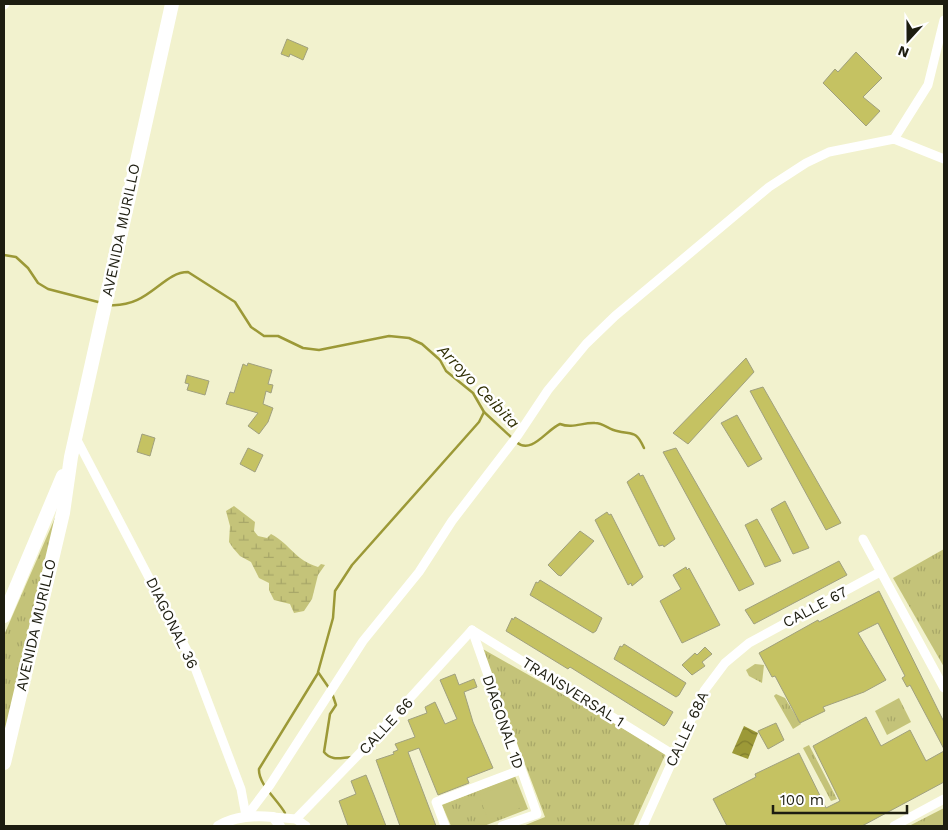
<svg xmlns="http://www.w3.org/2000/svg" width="948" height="830" viewBox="0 0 948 830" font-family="'Work Sans',sans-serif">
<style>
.grass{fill:url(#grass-tufts)}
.wetland{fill:url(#wetland-marsh)}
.pitch{fill:#c4c379}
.water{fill:url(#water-waves)}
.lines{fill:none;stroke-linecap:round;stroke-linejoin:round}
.stream{stroke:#9c9937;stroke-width:2.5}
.building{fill:#c5c262;stroke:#a0a07e}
.minor{stroke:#fff;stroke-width:9}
.tertiary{stroke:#fff;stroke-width:10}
.primary{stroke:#fff;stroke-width:14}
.labels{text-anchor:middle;stroke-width:5;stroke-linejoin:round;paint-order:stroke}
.street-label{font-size:15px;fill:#1d1d10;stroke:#fff}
.water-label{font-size:16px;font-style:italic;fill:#302f04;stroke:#fff}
</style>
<defs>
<pattern id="grass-tufts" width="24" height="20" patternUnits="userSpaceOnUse" patternTransform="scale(1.25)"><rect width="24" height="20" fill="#c4c379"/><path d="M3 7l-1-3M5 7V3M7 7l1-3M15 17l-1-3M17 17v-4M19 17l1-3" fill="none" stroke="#a8a768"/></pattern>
<pattern id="wetland-marsh" width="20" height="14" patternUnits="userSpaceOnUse" patternTransform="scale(1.25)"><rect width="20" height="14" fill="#c4c379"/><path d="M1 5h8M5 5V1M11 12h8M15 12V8" fill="none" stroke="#a8a768"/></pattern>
<pattern id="water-waves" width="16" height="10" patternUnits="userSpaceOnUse" patternTransform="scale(1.25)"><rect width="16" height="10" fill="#9c9937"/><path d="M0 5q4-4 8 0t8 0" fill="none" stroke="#7f7c2d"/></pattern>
</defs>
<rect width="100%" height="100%" fill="#f2f2ce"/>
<!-- grass -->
<g class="grass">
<path d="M58 511 4 740V635Z"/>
<path d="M944 549V667L893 578Z"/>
<path d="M481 648 666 753 633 826H523L545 817Z"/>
<path d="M755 664 764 665 762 683 749 676 746 670Z"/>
<path d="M776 694 785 698 801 724 793 729 774 696Z"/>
<path d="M899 698 911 722 887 735 875 711Z"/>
<path d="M809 745 837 799 831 801 803 748Z"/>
<path d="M515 776 528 809 484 826H451L442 805Z"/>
<path d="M944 808V826H909Z"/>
</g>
<!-- wetland -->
<path class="wetland" d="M234 506 255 522 254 531 258 536 267 538 271 534C291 545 295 560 318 567L321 564 325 565 318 575 312 599 304 611 294 613 290 604 274 600 269 590V583L259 578 251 562 240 556 233 548 229 542 230 526 226 511Z"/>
<!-- pitch -->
<g class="pitch">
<path d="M513 782 522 807 488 820 479 795Z"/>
<path d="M944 814V826H920Z"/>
</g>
<!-- water -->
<path class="water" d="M744 726 758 733 748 759 732 753Z"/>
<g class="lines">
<!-- stream -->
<g class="stream">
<path d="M4 255 16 257 28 268 38 283 48 289 102 303"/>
<path d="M109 305C149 308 162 272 188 272L235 302 251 327 264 336H278L303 348 319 350 389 336 409 338 422 344 440 360 446 371 473 393 484 412 512 438"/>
<path d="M516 442C532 455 546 430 560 424 573 429 583 422 595 423 604 423 609 430 617 431 633 435 636 430 644 448"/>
<path d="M329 688 318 672 333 618 335 591 352 565 479 422 484 412"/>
<path d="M332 693 336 705 330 714 324 752C332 762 342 757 353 757"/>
<path d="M285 813C277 799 258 784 259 769L318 673"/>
</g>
</g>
<!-- building -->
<g class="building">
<path d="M287 39 308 48 303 60 290 54 289 57 281 54Z"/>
<path d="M856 52 882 78 863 97 880 111 866 126 823 83 835 69 838 72Z"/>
<path d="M746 358 754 372 688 444 673 433Z"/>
<path d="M248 363 272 370 268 384 273 385 271 393 266 391 263 404 273 408 268 422 259 434 248 426 258 413 226 404 230 392 234 393 243 364 247 366Z"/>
<path d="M187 375 209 381 205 395 187 390 189 384 185 383Z"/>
<path d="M763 387 841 523 826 530 750 391Z"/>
<path d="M737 415 762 459 748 467 721 423Z"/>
<path d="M142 434 155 438 150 456 137 452Z"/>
<path d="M248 448 263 455 255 472 240 464Z"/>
<path d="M676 448 754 584 739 591 663 452Z"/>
<path d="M639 473 640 476 643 475 675 539 664 547 663 545 659 546 627 482Z"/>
<path d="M785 501 809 548 793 554 771 509Z"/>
<path d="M607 512 609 515 611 514 643 577 632 586 631 583 628 585 595 520Z"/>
<path d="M757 519 781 561 765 567 745 525Z"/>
<path d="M580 531 594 541 561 576 558 575 548 565Z"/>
<path d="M839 561 847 575 754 624 745 610Z"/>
<path d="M686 567 687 570 689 568 720 625 682 643 660 601 681 589 673 575Z"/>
<path d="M540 580 602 618 596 631 593 633 530 595 536 582 538 583Z"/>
<path d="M879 591 944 722V749L910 685 907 687 902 678 905 676 878 623 858 633 886 680 864 692 823 707 825 711 800 723 775 676 772 677 759 653 818 620 819 622Z"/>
<path d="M515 617 673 712 666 724 664 726 570 667 568 669 506 631 512 618 513 620Z"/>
<path d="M624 644 686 683 679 695 676 697 614 659 620 646 622 647Z"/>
<path d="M705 647 712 654 702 662 705 666 692 675 682 665 695 653 697 655Z"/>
<path d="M455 674 459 685 474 679 477 687 464 692 473 722 493 768 467 778 469 783 438 795 419 748 408 752 436 826H400L376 760 394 754 393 752 398 750 395 744 415 737 408 720 427 713 425 707 435 702 445 724 457 719 440 680Z"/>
<path d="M866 717 881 746 910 730 926 761 944 751V782L862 826H727L713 799 756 777 755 774 799 753 826 808 840 801 813 746Z"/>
<path d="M776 723 784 740 768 749 758 731Z"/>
<path d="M366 775 374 795 386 826H348L339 801 356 794 351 781Z"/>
</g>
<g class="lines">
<!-- minor -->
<g class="minor">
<path d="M4 5 5 4"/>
<path d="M894 139 928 85 944 20"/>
<path d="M76 438 192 660 241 789 246 816"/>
<path d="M863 539 944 688"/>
<path d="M472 630 674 755"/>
<path d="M472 630 537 814 502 826"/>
<path d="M246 817 270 785 363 641 419 572 452 521 518 435 548 390 586 344 615 316 769 187 806 163 829 152 894 139 944 159"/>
<path d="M273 817 296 819 306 826"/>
<path d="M296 819 361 752 472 630"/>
<path d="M445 826 436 802 520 770"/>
<path d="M643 826 704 691 725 663 749 643 880 572"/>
<path d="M894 826 944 799"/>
</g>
<!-- tertiary -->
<path class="tertiary" d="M218 826C235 816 253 815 273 817L280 826"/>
<!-- primary -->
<g class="primary">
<path d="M4 616 63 476"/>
<path d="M4 763 63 513 71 457 172 4"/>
</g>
</g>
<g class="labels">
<!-- street labels -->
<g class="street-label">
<text transform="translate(121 230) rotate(-78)" y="5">AVENIDA MURILLO</text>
<text transform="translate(815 607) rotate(-28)" y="5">CALLE 67</text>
<text transform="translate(172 623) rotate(64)" y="5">DIAGONAL 36</text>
<text transform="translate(36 625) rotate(-77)" y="5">AVENIDA MURILLO</text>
<text transform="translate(573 692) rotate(32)" y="5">TRANSVERSAL 1</text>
<text transform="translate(503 722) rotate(71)" y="5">DIAGONAL 1D</text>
<text transform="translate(386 726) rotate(-47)" y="5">CALLE 66</text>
<text transform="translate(687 729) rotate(-65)" y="5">CALLE 68A</text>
</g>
<!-- water labels -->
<g class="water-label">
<text transform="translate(479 386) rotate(46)" y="6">Arroyo Ceibita</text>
</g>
</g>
<!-- border -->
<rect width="948" height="830" fill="none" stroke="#1d1d10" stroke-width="10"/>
<!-- north arrow -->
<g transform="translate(908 40) rotate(201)" stroke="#ffffff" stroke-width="4" paint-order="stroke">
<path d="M0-4L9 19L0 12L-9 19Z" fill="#1d1d10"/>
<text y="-8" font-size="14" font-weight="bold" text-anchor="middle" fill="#1d1d10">N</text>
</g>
<!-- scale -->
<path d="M773 805v8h134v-8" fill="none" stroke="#1d1d10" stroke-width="2.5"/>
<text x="780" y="805" font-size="15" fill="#1d1d10" stroke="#ffffff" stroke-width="4" paint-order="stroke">100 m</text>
</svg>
